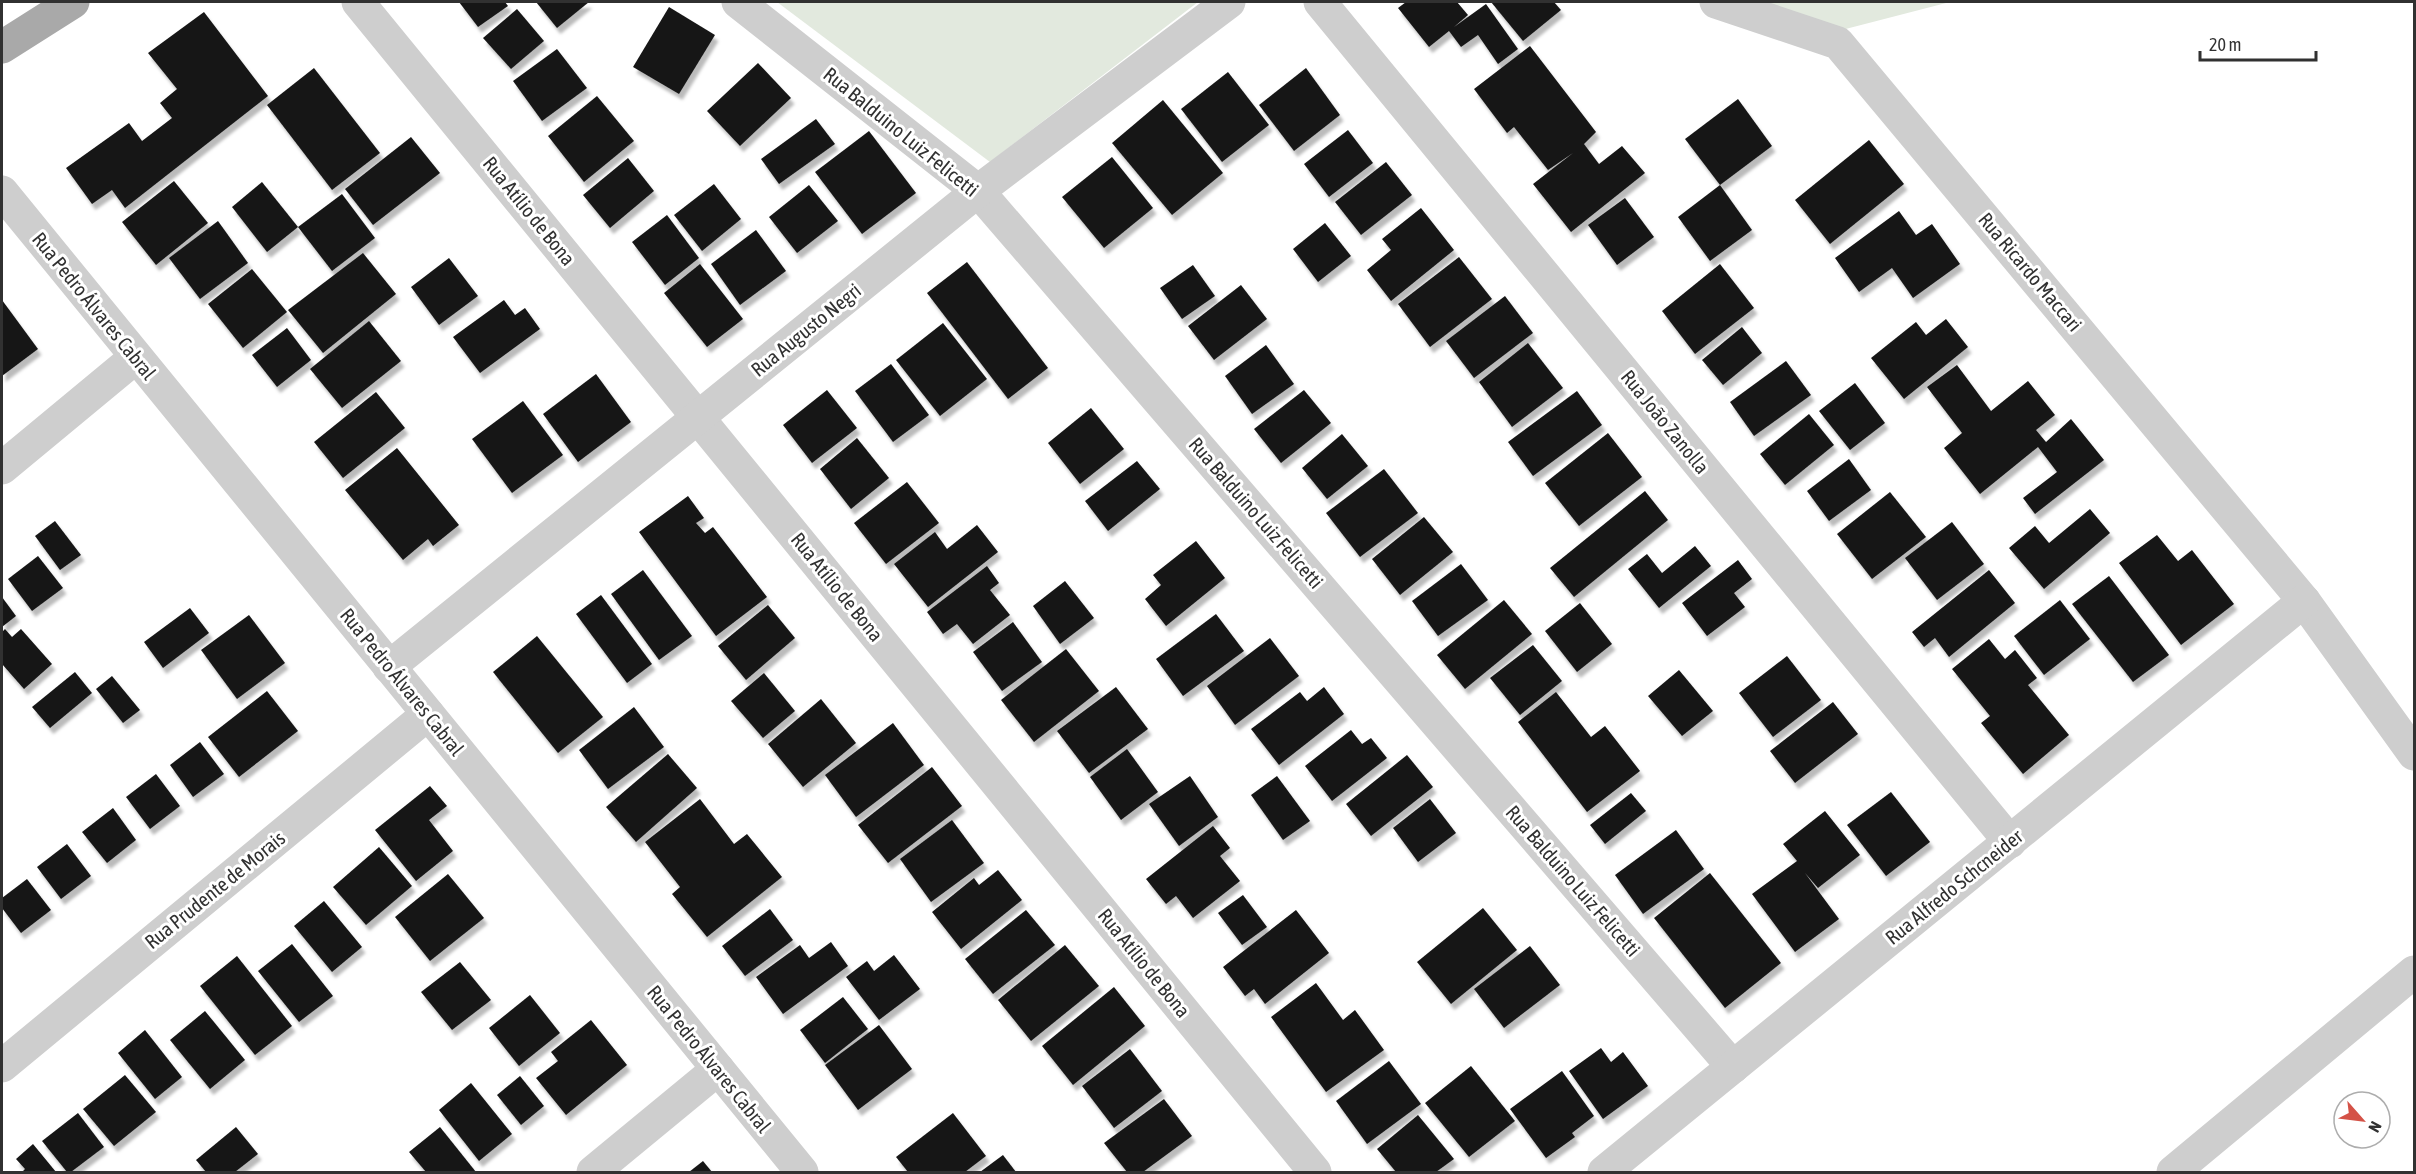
<svg xmlns="http://www.w3.org/2000/svg" width="2416" height="1174" viewBox="0 0 2416 1174" font-family="'Asap Condensed',sans-serif">
<style>
.green{fill:#e2e9de}
.building{fill:#181818;filter:url(#shadow)}
.lines{fill:none;stroke-linecap:round;stroke-linejoin:round}
.minor{stroke:#cecece;stroke-width:33}
.major{stroke:#a9a9a9;stroke-width:33}
.labels{text-anchor:middle;stroke-width:6;stroke-linejoin:round;paint-order:stroke}
.street-label{font-size:20px;fill:#313131;stroke:#fff}
</style>
<defs>
<filter id="shadow"><feDropShadow dx="3.5" dy="6" stdDeviation="1.5" flood-color="#0004"/></filter>
</defs>
<rect width="100%" height="100%" fill="#fff"/>
<!-- green -->
<g class="green">
<path d="M777 2H1198L990 162Z"/>
<path d="M1744 2H1950L1834 32Z"/>
</g>
<!-- building -->
<g class="building">
<path d="M459 2H505L508 6 478 27Z"/>
<path d="M536 2H589L557 28Z"/>
<path d="M1406 2H1457L1468 15 1454 27 1486 4 1518 49 1498 64 1478 35 1461 47 1449 31 1429 47 1398 8Z"/>
<path d="M1491 2H1554L1561 10 1523 41Z"/>
<path d="M669 7 715 35 679 94 633 67Z"/>
<path d="M517 9 544 41 511 69 483 38Z"/>
<path d="M204 12 268 96 125 208 112 190 92 204 66 168 129 123 142 141 172 118 160 103 177 89 148 53Z"/>
<path d="M1530 46 1596 132 1584 144 1599 164 1622 146 1645 173 1571 232 1533 184 1573 153 1548 170 1514 127 1507 133 1474 89Z"/>
<path d="M557 49 587 88 542 121 513 81Z"/>
<path d="M758 63 791 98 740 146 707 111Z"/>
<path d="M314 68 380 153 332 190 267 105Z"/>
<path d="M1306 68 1340 115 1294 151 1259 105Z"/>
<path d="M1228 72 1269 125 1222 162 1181 109Z"/>
<path d="M597 96 634 141 584 182 548 136Z"/>
<path d="M1738 99 1772 146 1720 185 1685 139Z"/>
<path d="M1163 100 1223 173 1172 215 1112 143Z"/>
<path d="M816 119 835 144 779 184 761 159Z"/>
<path d="M1348 130 1373 163 1329 197 1304 164Z"/>
<path d="M869 131 916 193 862 234 815 172Z"/>
<path d="M411 137 440 173 373 225 345 189Z"/>
<path d="M1869 140 1904 184 1830 244 1795 200Z"/>
<path d="M1112 157 1153 208 1104 248 1062 197Z"/>
<path d="M628 158 654 191 610 228 583 195Z"/>
<path d="M1386 162 1412 195 1361 235 1335 202Z"/>
<path d="M174 181 208 223 156 265 122 222Z"/>
<path d="M262 182 298 227 267 252 232 207Z"/>
<path d="M714 184 741 219 702 251 674 215Z"/>
<path d="M809 185 838 221 797 253 769 217Z"/>
<path d="M1720 185 1752 230 1710 261 1678 217Z"/>
<path d="M342 194 375 238 332 271 298 227Z"/>
<path d="M1625 198 1654 237 1617 265 1588 225Z"/>
<path d="M1421 208 1454 250 1391 301 1367 270 1391 250 1382 239Z"/>
<path d="M1899 211 1916 235 1932 224 1960 264 1913 298 1892 268 1859 292 1835 258Z"/>
<path d="M667 215 699 258 665 285 632 242Z"/>
<path d="M218 221 248 263 200 299 169 258Z"/>
<path d="M1325 223 1351 256 1318 282 1293 249Z"/>
<path d="M756 230 786 271 740 305 711 264Z"/>
<path d="M363 253 396 294 323 353 288 310Z"/>
<path d="M1459 257 1492 299 1430 347 1398 304Z"/>
<path d="M449 258 478 296 439 325 411 287Z"/>
<path d="M967 262 1048 368 1008 399 927 293Z"/>
<path d="M700 264 743 319 707 347 664 293Z"/>
<path d="M1720 264 1754 308 1695 354 1662 311Z"/>
<path d="M1193 265 1215 296 1182 319 1160 288Z"/>
<path d="M252 269 287 312 243 348 208 304Z"/>
<path d="M1241 285 1267 319 1214 360 1188 326Z"/>
<path d="M1505 296 1533 333 1474 378 1446 341Z"/>
<path d="M2 300 38 349 2 376Z"/>
<path d="M504 300 515 315 525 308 540 329 480 373 453 337Z"/>
<path d="M1946 319 1968 347 1904 399 1871 358 1916 322 1926 335Z"/>
<path d="M369 321 401 361 342 408 310 369Z"/>
<path d="M943 323 987 379 940 416 896 360Z"/>
<path d="M1742 327 1762 353 1723 385 1702 360Z"/>
<path d="M287 328 311 360 277 387 252 355Z"/>
<path d="M1528 343 1563 388 1512 427 1479 382Z"/>
<path d="M1266 345 1294 384 1252 414 1225 376Z"/>
<path d="M1786 361 1811 395 1754 436 1730 402Z"/>
<path d="M891 364 929 415 893 442 855 391Z"/>
<path d="M1957 365 1991 411 2028 381 2055 415 2036 430 2046 442 2071 419 2104 460 2035 514 2023 498 2057 472 2038 447 1980 494 1944 448 1962 433 1927 387Z"/>
<path d="M596 374 631 422 578 462 543 414Z"/>
<path d="M1855 383 1885 423 1850 450 1819 411Z"/>
<path d="M827 390 857 428 812 463 783 425Z"/>
<path d="M1304 390 1331 423 1281 463 1254 429Z"/>
<path d="M1577 391 1602 425 1533 476 1508 442Z"/>
<path d="M376 392 405 428 343 478 314 442Z"/>
<path d="M523 401 563 455 512 493 472 439Z"/>
<path d="M1091 408 1124 449 1080 484 1048 443Z"/>
<path d="M1809 414 1834 445 1785 485 1760 454Z"/>
<path d="M1608 433 1642 477 1579 526 1545 483Z"/>
<path d="M1342 434 1368 466 1327 499 1302 468Z"/>
<path d="M857 438 889 478 851 509 820 469Z"/>
<path d="M397 448 459 525 433 546 428 539 403 560 345 490Z"/>
<path d="M1849 459 1871 490 1829 521 1807 491Z"/>
<path d="M1137 461 1160 489 1108 531 1085 501Z"/>
<path d="M1384 469 1418 513 1360 557 1326 513Z"/>
<path d="M907 482 939 523 886 564 854 523Z"/>
<path d="M1645 491 1668 520 1574 597 1550 568Z"/>
<path d="M1890 492 1926 537 1872 579 1837 534Z"/>
<path d="M688 496 704 518 696 523 705 533 713 527 767 597 716 636 639 532Z"/>
<path d="M2090 509 2110 533 2044 589 2009 548 2035 526 2049 543Z"/>
<path d="M1424 517 1453 552 1400 595 1372 559Z"/>
<path d="M55 521 81 555 60 570 35 536Z"/>
<path d="M1952 522 1984 564 1937 600 1905 558Z"/>
<path d="M977 525 998 552 928 607 894 564 935 532 947 549Z"/>
<path d="M2157 535 2178 561 2192 550 2234 604 2181 645 2119 563Z"/>
<path d="M1196 541 1225 578 1166 626 1145 599 1161 585 1153 575Z"/>
<path d="M1695 546 1711 566 1659 608 1628 569 1647 554 1662 573Z"/>
<path d="M38 556 63 588 32 611 8 579Z"/>
<path d="M1738 560 1752 579 1734 593 1745 607 1707 636 1682 603Z"/>
<path d="M1461 564 1488 600 1438 636 1412 601Z"/>
<path d="M987 566 999 583 990 590 1010 615 973 644 957 624 943 634 927 612Z"/>
<path d="M643 570 692 636 659 660 611 594Z"/>
<path d="M1989 570 2015 603 1949 657 1935 638 1924 647 1912 632Z"/>
<path d="M2109 576 2169 655 2133 682 2072 604Z"/>
<path d="M1065 581 1094 618 1060 644 1033 606Z"/>
<path d="M601 595 652 664 627 683 576 614Z"/>
<path d="M2 597 16 616 2 627Z"/>
<path d="M1504 600 1532 634 1465 689 1437 655Z"/>
<path d="M2060 600 2090 639 2044 675 2014 636Z"/>
<path d="M1580 603 1612 644 1577 672 1545 631Z"/>
<path d="M768 605 795 638 746 680 718 646Z"/>
<path d="M190 608 209 633 163 668 144 642Z"/>
<path d="M1216 614 1244 651 1183 696 1156 659Z"/>
<path d="M249 615 285 663 237 699 201 650Z"/>
<path d="M1013 622 1042 662 1002 691 973 652Z"/>
<path d="M5 629 12 637 21 629 52 664 24 689 2 664V632Z"/>
<path d="M537 636 603 717 558 753 493 672Z"/>
<path d="M1270 638 1299 676 1235 725 1207 686Z"/>
<path d="M1989 639 2005 659 2015 650 2037 678 2028 685 2069 735 2023 774 1981 723 1990 716 1952 669Z"/>
<path d="M1533 645 1562 681 1520 715 1490 678Z"/>
<path d="M1066 649 1099 691 1034 742 1001 700Z"/>
<path d="M1787 656 1821 700 1773 737 1739 693Z"/>
<path d="M1679 670 1713 711 1682 736 1648 696Z"/>
<path d="M75 672 92 693 50 728 32 707Z"/>
<path d="M764 673 795 711 763 738 731 701Z"/>
<path d="M112 676 140 710 123 723 96 689Z"/>
<path d="M1116 687 1148 729 1089 773 1057 731Z"/>
<path d="M1324 687 1344 714 1279 765 1251 729 1300 692 1307 701Z"/>
<path d="M267 691 298 731 239 777 208 737Z"/>
<path d="M1556 692 1591 737 1605 726 1640 771 1587 812 1518 722Z"/>
<path d="M821 699 856 743 803 787 768 744Z"/>
<path d="M1833 702 1858 734 1795 783 1770 751Z"/>
<path d="M634 707 664 747 608 789 579 750Z"/>
<path d="M893 723 924 765 856 817 825 775Z"/>
<path d="M1351 730 1362 744 1371 738 1387 758 1332 801 1305 766Z"/>
<path d="M200 742 224 774 193 797 170 765Z"/>
<path d="M1127 749 1158 792 1121 820 1090 777Z"/>
<path d="M668 754 697 788 636 842 606 807Z"/>
<path d="M1407 755 1433 787 1371 836 1346 804Z"/>
<path d="M932 767 962 806 888 863 858 825Z"/>
<path d="M156 774 180 806 150 829 126 797Z"/>
<path d="M1190 776 1218 817 1179 846 1149 804Z"/>
<path d="M1277 776 1310 821 1283 840 1251 795Z"/>
<path d="M430 786 447 806 429 820 453 851 416 881 375 830Z"/>
<path d="M1891 792 1930 842 1886 876 1847 825Z"/>
<path d="M1631 793 1646 811 1605 844 1590 825Z"/>
<path d="M700 799 734 844 747 834 782 877 707 937 672 894 680 887 645 842Z"/>
<path d="M1430 799 1456 833 1418 862 1393 828Z"/>
<path d="M113 808 136 840 107 863 82 832Z"/>
<path d="M1825 811 1860 855 1818 888 1805 873 1839 919 1795 952 1752 894 1797 861 1783 844Z"/>
<path d="M952 820 984 863 931 902 900 859Z"/>
<path d="M1213 826 1230 848 1220 856 1240 881 1193 918 1176 896 1166 904 1146 879Z"/>
<path d="M1676 830 1704 869 1643 914 1615 875Z"/>
<path d="M67 844 91 876 61 899 37 867Z"/>
<path d="M379 847 412 886 366 925 333 887Z"/>
<path d="M998 870 1022 900 961 949 932 912 974 878 979 885Z"/>
<path d="M1710 873 1781 963 1725 1008 1654 918Z"/>
<path d="M448 874 484 918 430 961 395 917Z"/>
<path d="M27 879 51 910 21 933 2 908V898Z"/>
<path d="M1243 895 1267 927 1242 945 1218 913Z"/>
<path d="M324 901 362 947 332 972 294 926Z"/>
<path d="M1483 908 1517 950 1451 1004 1417 962Z"/>
<path d="M770 909 793 940 745 976 722 946Z"/>
<path d="M1026 910 1055 945 993 994 965 959Z"/>
<path d="M1296 910 1329 953 1265 1004 1254 989 1245 996 1223 967Z"/>
<path d="M831 942 848 966 783 1014 756 977 800 945 809 958Z"/>
<path d="M292 944 333 996 299 1022 258 971Z"/>
<path d="M1065 945 1099 986 1031 1041 998 1000Z"/>
<path d="M1530 946 1560 985 1504 1028 1474 989Z"/>
<path d="M894 955 920 989 879 1020 846 977 867 961 874 971Z"/>
<path d="M237 956 292 1026 255 1055 200 986Z"/>
<path d="M460 962 491 1000 452 1030 421 992Z"/>
<path d="M1316 983 1343 1020 1355 1010 1384 1050 1326 1092 1271 1017Z"/>
<path d="M1114 987 1145 1026 1073 1085 1042 1046Z"/>
<path d="M530 995 560 1033 519 1066 489 1028Z"/>
<path d="M843 997 868 1029 825 1063 800 1030Z"/>
<path d="M205 1011 245 1060 210 1089 170 1040Z"/>
<path d="M591 1020 627 1065 566 1115 536 1078 558 1061 551 1052Z"/>
<path d="M879 1025 912 1069 858 1110 825 1065Z"/>
<path d="M145 1030 182 1077 155 1099 118 1053Z"/>
<path d="M1601 1048 1611 1062 1623 1052 1648 1086 1603 1119 1569 1071Z"/>
<path d="M1130 1049 1162 1091 1114 1128 1082 1086Z"/>
<path d="M1389 1061 1421 1104 1367 1144 1336 1101Z"/>
<path d="M1471 1066 1515 1121 1469 1157 1425 1103Z"/>
<path d="M1562 1071 1594 1116 1572 1133 1575 1137 1546 1158 1510 1109Z"/>
<path d="M125 1075 156 1112 114 1146 83 1109Z"/>
<path d="M520 1076 544 1106 521 1125 497 1095Z"/>
<path d="M471 1083 512 1134 479 1161 439 1110Z"/>
<path d="M1164 1099 1192 1136 1143 1172H1127L1104 1143Z"/>
<path d="M78 1113 104 1147 71 1172H67L42 1141Z"/>
<path d="M953 1113 986 1156 965 1172H908L896 1157Z"/>
<path d="M1418 1115 1454 1159 1436 1172H1396L1377 1149Z"/>
<path d="M236 1127 258 1154 235 1172H206L196 1160Z"/>
<path d="M440 1127 476 1172H426L409 1152Z"/>
<path d="M33 1144 56 1172H22L25 1169 16 1159Z"/>
<path d="M1003 1155 1016 1172H980Z"/>
<path d="M703 1161 712 1172H689Z"/>
</g>
<g class="lines">
<!-- minor -->
<g class="minor">
<path d="M358 2 1315 1172"/>
<path d="M738 2 978 191 1733 1067"/>
<path d="M1320 2 2010 842"/>
<path d="M1716 2 1838 43 2304 601 2414 754"/>
<path d="M2 192 802 1172"/>
<path d="M2 468 136 357"/>
<path d="M389 667 978 191 1229 2"/>
<path d="M2 1066 428 714"/>
<path d="M593 1172 718 1069"/>
<path d="M1604 1172 2304 601"/>
<path d="M2173 1172 2414 972"/>
</g>
<!-- major -->
<path class="major" d="M2 47 73 2"/>
</g>
<g class="labels">
<!-- street labels -->
<g class="street-label">
<text transform="translate(901 132) rotate(39)" y="7">Rua Balduino Luiz Felicetti</text>
<text transform="translate(529 211) rotate(51)" y="7">Rua Atílio de Bona</text>
<text transform="translate(2030 272) rotate(50)" y="7">Rua Ricardo Maccari</text>
<text transform="translate(94 306) rotate(51)" y="7">Rua Pedro Álvares Cabral</text>
<text transform="translate(806 330) rotate(-39)" y="7">Rua Augusto Negri</text>
<text transform="translate(1665 422) rotate(51)" y="7">Rua João Zanolla</text>
<text transform="translate(1256 513) rotate(49)" y="7">Rua Balduino Luiz Felicetti</text>
<text transform="translate(837 587) rotate(51)" y="7">Rua Atílio de Bona</text>
<text transform="translate(402 682) rotate(51)" y="7">Rua Pedro Álvares Cabral</text>
<text transform="translate(1573 881) rotate(49)" y="7">Rua Balduino Luiz Felicetti</text>
<text transform="translate(1954 887) rotate(-39)" y="7">Rua Alfredo Schcneider</text>
<text transform="translate(215 890) rotate(-39)" y="7">Rua Prudente de Morais</text>
<text transform="translate(1144 963) rotate(51)" y="7">Rua Atílio de Bona</text>
<text transform="translate(709 1059) rotate(51)" y="7">Rua Pedro Álvares Cabral</text>
</g>
</g>
<!-- border -->
<rect width="2416" height="1174" fill="none" stroke="#313131" stroke-width="6"/>
<!-- north arrow -->
<g transform="translate(2362 1120) rotate(118)"><circle r="28" fill="#ffffff" stroke="#adadad" stroke-width="1.5"/>
<path d="M0-4.5L10 22L0 15L-10 22Z" fill="#d45247"/>
<text y="-9" font-size="16" font-weight="bold" text-anchor="middle" fill="#313131">N</text>
</g>
<!-- scale -->
<path d="M2200 51v9h116v-9" fill="none" stroke="#313131" stroke-width="3"/>
<text x="2209" y="51" font-size="18" fill="#313131" stroke="#ffffff" stroke-width="4.5" paint-order="stroke">20 m</text>
</svg>
